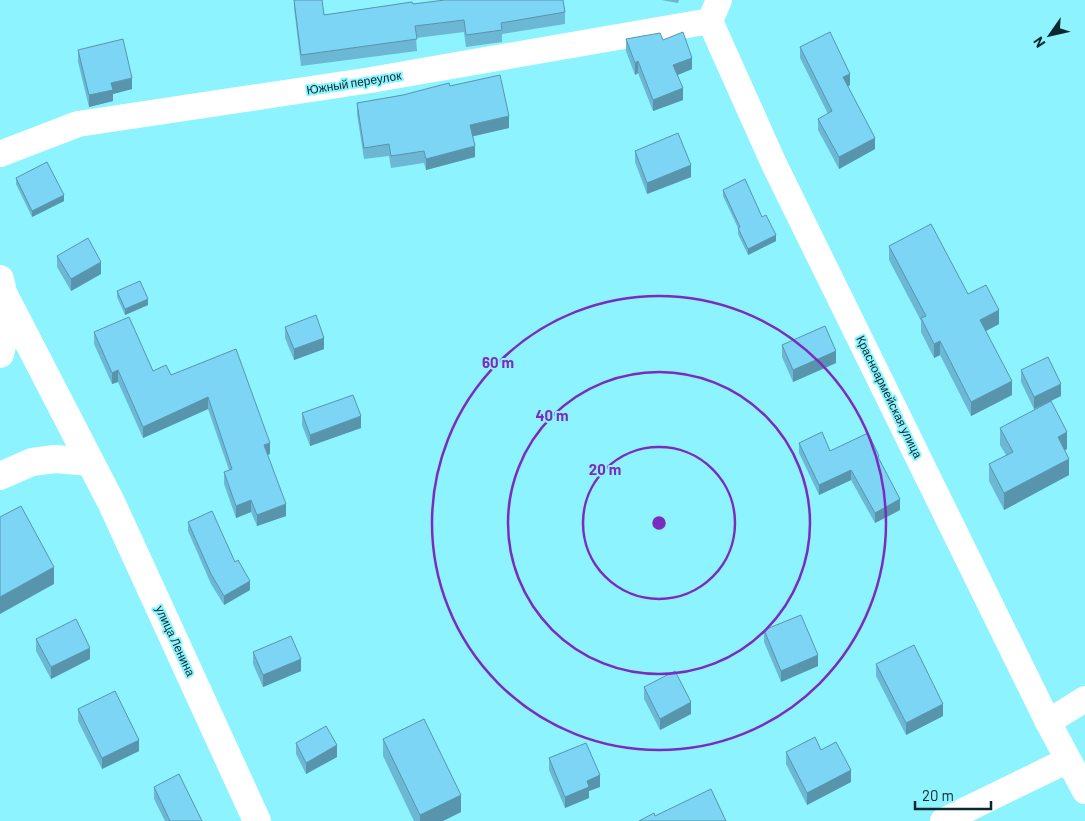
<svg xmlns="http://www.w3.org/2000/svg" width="1085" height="821" viewBox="0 0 1085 821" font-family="Barlow,sans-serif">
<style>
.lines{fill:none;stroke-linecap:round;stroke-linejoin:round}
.minor{stroke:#fff;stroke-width:26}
.tertiary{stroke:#fff;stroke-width:28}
.secondary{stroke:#fff;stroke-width:28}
.wall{fill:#6cb7d4}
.shaded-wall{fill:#5895ac}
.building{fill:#7dd5f6;stroke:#5895ac}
.ring{fill:none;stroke:#7b2cbf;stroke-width:2.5}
.labels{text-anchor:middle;stroke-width:4;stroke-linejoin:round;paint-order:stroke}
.street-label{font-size:12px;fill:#082a2e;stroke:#8df3ff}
.centre{fill:#7b2cbf;stroke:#8df3ff;stroke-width:2.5}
.ring-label{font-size:15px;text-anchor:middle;font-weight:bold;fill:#7b2cbf;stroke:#8df3ff;stroke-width:4;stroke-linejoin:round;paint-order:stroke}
</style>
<rect width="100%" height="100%" fill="#8df3ff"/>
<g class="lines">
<!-- minor -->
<g class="minor">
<path d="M719 0 710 21 774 164 1048 722 1085 791"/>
<path d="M0 154 78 124 371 80 710 21"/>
<path d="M1048 722 1085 699"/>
<path d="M943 821 1068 760"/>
</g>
<!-- tertiary -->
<g class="tertiary">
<path d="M4 295 112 504 257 821"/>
<path d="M0 476 32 462 55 459 90 462"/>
</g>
<!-- secondary -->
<path class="secondary" d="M0 279C6 302 7 330 0 354"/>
</g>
<!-- wall -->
<g class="wall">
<path d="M294 0H322L324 15 413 4 565 12V24L502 34V42L466 47 464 32 416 38 417 51 301 66 294 8Z"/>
<path d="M661 0H679L678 3Z"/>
<path d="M626 39 663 40 692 69 677 75 683 100 653 111 638 73 635 75 626 51Z"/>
<path d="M800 47 850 85 848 86 875 149 839 169 818 130V119L828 114 800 58Z"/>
<path d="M78 50 132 89 113 94V101L89 107 78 62Z"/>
<path d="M450 86 509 128 473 136 475 157 426 170 424 163 391 168 389 156 364 159 357 114V103L403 95Z"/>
<path d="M635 151 691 177 647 194 635 162Z"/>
<path d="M16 178 64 201 32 217 16 184Z"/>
<path d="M723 190 762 217 776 241 748 255 738 234V228L723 196Z"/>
<path d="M889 246 968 294 999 324 986 331 1012 395 971 416 940 355 934 358 921 332V321L889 260Z"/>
<path d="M57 256 101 274 71 291 57 267Z"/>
<path d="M117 291 148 305 125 315 117 297Z"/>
<path d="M285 327 324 349 294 360 285 338Z"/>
<path d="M94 332 153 371 171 375 236 349 270 454 267 455 286 516 257 526 251 512 236 518 224 484V472L229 470 208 409 143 438 118 382 112 384 94 344Z"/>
<path d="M782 345 836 363 793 382 782 357Z"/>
<path d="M1021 370 1061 396 1034 409 1021 382Z"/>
<path d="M302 413 361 428 310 446 302 425Z"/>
<path d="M1000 428 1067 449 1065 450 1069 475 1004 510 989 481V464L1006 455 1000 445Z"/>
<path d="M799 443 830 451 879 459 900 510 875 523 851 480 819 495 799 453Z"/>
<path d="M188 522 235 562 250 590 224 605 211 584 188 531Z"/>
<path d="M764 630 818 666 781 682 764 642Z"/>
<path d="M36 639 90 659 51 679 36 651Z"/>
<path d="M253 652 301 671 263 687 253 664Z"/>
<path d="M876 664 943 716 906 735 876 676Z"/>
<path d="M644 687 691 714 660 730 644 699Z"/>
<path d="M78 709 139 751 102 769 78 721Z"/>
<path d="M383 739 461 812 443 821H414L383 756Z"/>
<path d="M296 743 337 757 306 774 296 754Z"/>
<path d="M786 752 851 782 807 805 786 764Z"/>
<path d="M549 758 600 787 589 791V798L565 808 549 770Z"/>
<path d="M154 787 202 821H165L154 799Z"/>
</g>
<!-- shaded-wall -->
<g class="shaded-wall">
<path d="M692 58V69L673 77V65Z"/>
<path d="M638 61V73L635 75V63Z"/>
<path d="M850 74V85L843 89V77Z"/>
<path d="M132 78V89L113 94V101L89 107V95L111 83Z"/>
<path d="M683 88V100L653 111V100Z"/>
<path d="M509 116V128L470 137V125Z"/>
<path d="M875 138V149L839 169V157Z"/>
<path d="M475 146V157L426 170V159Z"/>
<path d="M691 165V177L647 194V183Z"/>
<path d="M64 195V201L32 217V211Z"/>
<path d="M776 235V241L748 255V249Z"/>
<path d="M101 262V274L71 291V279Z"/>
<path d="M148 299V305L125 315V309Z"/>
<path d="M999 310V324L980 334V320Z"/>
<path d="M324 338V349L294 360V349Z"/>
<path d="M940 341V355L934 358V344Z"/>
<path d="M836 351V363L793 382V370Z"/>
<path d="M118 370V382L112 384V373Z"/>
<path d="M1012 381V395L971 416V402Z"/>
<path d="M1061 384V396L1034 409V397Z"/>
<path d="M208 397V409L143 438V427Z"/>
<path d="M361 416V428L310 446V435Z"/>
<path d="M1067 432V449L1058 454V437Z"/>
<path d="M270 443V454L264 456V445Z"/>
<path d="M1069 459V475L1004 510V493Z"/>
<path d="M851 470V480L819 495V485Z"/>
<path d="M900 499V510L875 523V513Z"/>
<path d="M251 500V512L236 518V506Z"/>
<path d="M286 504V516L257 526V515Z"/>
<path d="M54 567V584L0 614V597Z"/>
<path d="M250 581V590L224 605V596Z"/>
<path d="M90 648V659L51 679V667Z"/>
<path d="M818 655V666L781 682V671Z"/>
<path d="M301 659V671L263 687V675Z"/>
<path d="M691 702V714L660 730V719Z"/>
<path d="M943 704V716L906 735V723Z"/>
<path d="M139 740V751L102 769V758Z"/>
<path d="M337 745V757L306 774V763Z"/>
<path d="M851 770V782L807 805V793Z"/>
<path d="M600 775V787L589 791V798L565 808V797L587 781Z"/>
<path d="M461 795V812L443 821H420V815Z"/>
</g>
<!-- building -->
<g class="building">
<path d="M294 0H322L324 15 412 2 413 4 445 0H563L565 12 501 23 502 30 466 35 464 20 415 26 417 39 301 55Z"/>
<path d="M683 32 692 58 673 65 683 88 653 100 638 61 635 63 626 39 660 33 663 40Z"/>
<path d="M830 32 850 74 843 77 875 138 839 157 818 119 832 111 800 47Z"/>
<path d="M123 39 132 78 111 83 113 90 89 95 78 50Z"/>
<path d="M500 75 509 116 470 125 475 146 426 159 424 151 391 156 389 144 364 148 357 103 403 95 449 83 450 86Z"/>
<path d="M678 133 691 165 647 183 635 151Z"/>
<path d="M47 162 64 195 32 211 16 178Z"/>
<path d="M745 179 762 217 766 215 776 235 748 249 738 228 740 227 723 190Z"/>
<path d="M931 224 968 294 986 285 999 310 980 320 1012 381 971 402 940 341 934 344 921 318 926 316 889 246Z"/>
<path d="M88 238 101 262 71 279 57 256Z"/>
<path d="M140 281 148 299 125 309 117 291Z"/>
<path d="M316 315 324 338 294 349 285 327Z"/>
<path d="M129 317 153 371 166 365 171 375 236 349 270 443 264 445 286 504 257 515 251 500 236 506 224 472 232 469 208 397 143 427 118 370 112 373 94 332Z"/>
<path d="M825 326 836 351 793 370 782 345Z"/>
<path d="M1048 357 1061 384 1034 397 1021 370Z"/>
<path d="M353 395 361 416 310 435 302 413Z"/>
<path d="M1051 401 1067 432 1058 437 1069 459 1004 493 989 464 1013 452 1000 428Z"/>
<path d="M822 432 830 451 868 433 879 456 878 457 900 499 875 513 851 470 819 485 799 443Z"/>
<path d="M21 506 54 567 0 597V517Z"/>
<path d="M212 511 235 562 238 560 250 581 224 596 211 574 188 522Z"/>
<path d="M801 615 818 655 781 671 764 630Z"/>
<path d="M76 619 90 648 51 667 36 639Z"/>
<path d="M291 636 301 659 263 675 253 652Z"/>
<path d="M914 645 943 704 906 723 876 664Z"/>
<path d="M675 671 691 702 660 719 644 687Z"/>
<path d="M115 691 139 740 102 758 78 709Z"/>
<path d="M424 719 461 795 420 815 383 739Z"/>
<path d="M326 726 337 745 306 763 296 743Z"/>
<path d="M815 737 821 750 836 742 851 770 807 793 786 752Z"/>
<path d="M586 743 600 775 587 781 589 787 565 797 549 758Z"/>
<path d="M179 774 202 821H170L154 787Z"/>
<path d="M711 789 726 821H639L654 813 655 816Z"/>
</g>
<!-- distance rings -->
<g class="ring">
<circle cx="659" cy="523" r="76"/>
<circle cx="659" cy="523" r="151"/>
<circle cx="659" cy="523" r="227"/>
</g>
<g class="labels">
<!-- street labels -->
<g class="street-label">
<text transform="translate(354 83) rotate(-9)" y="4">Южный переулок</text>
<text transform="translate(889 397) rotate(64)" y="4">Красноармейская улица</text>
<text transform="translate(175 641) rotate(65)" y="4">улица Ленина</text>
</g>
</g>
<circle cx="659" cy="523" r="8" class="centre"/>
<g class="ring-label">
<text x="498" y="368">60 m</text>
<text x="552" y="421">40 m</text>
<text x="605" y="475">20 m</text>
</g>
<!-- north arrow -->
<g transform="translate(1050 35) rotate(236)" stroke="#8df3ff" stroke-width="4" paint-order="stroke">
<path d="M0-4L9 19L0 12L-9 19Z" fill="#082a2e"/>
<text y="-8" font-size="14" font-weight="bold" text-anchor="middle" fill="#082a2e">N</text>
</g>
<!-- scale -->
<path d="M915 801v8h76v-8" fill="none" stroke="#082a2e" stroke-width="2.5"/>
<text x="922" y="801" font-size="15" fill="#082a2e" stroke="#8df3ff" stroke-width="4" paint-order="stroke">20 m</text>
</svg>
